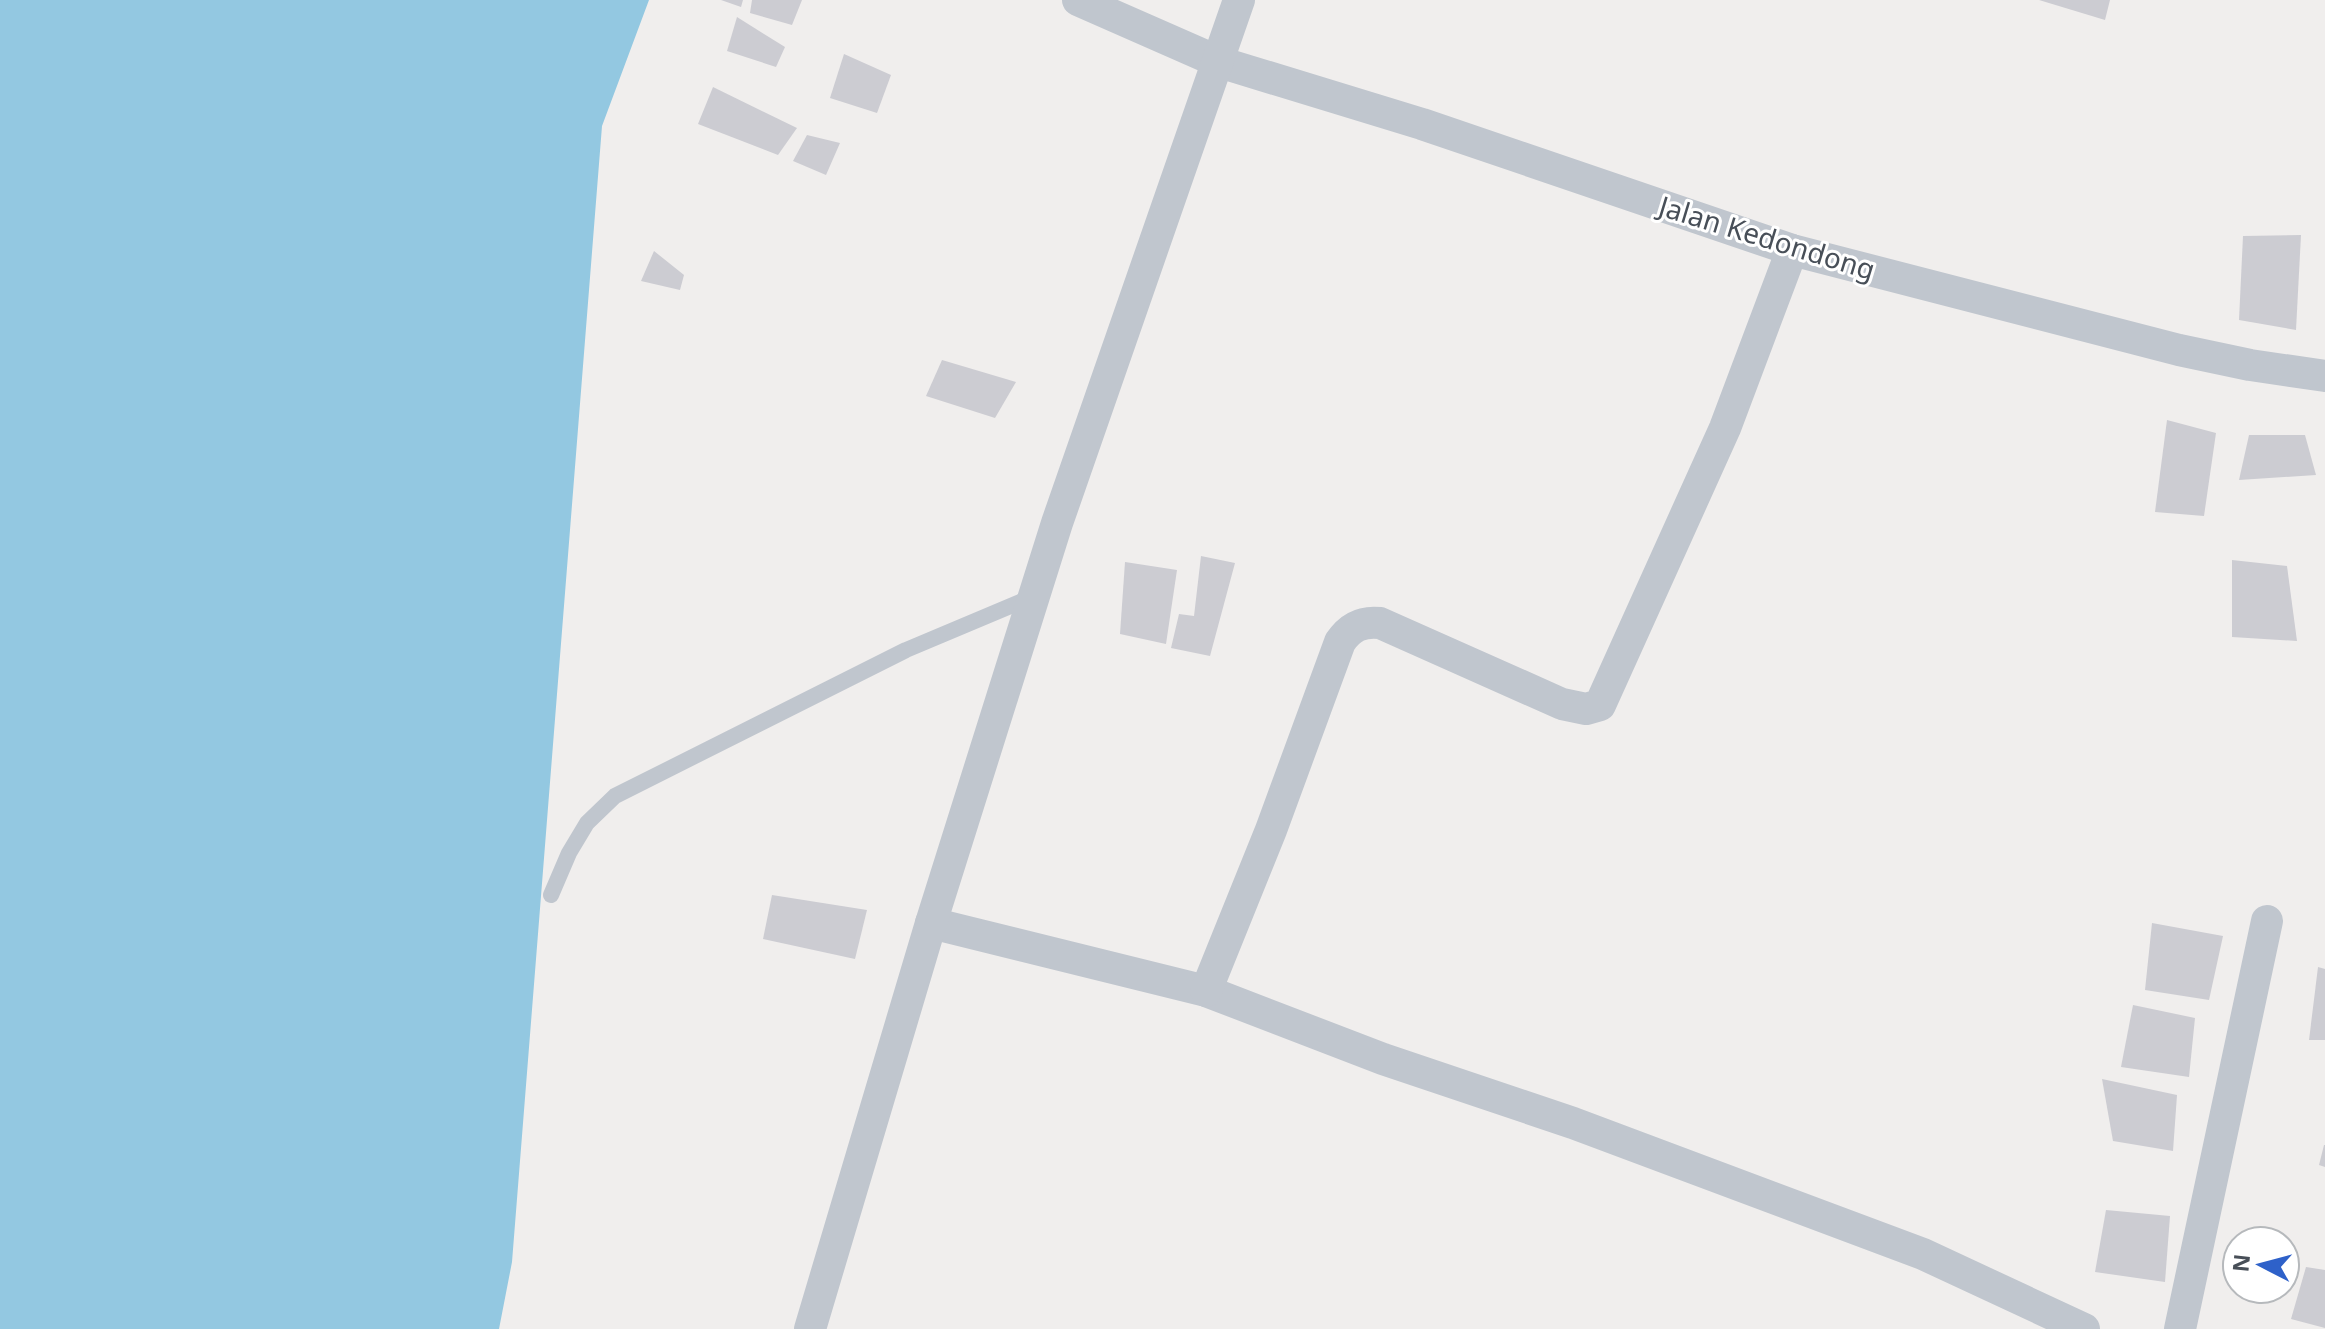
<svg xmlns="http://www.w3.org/2000/svg" width="2325" height="1329" viewBox="0 0 2325 1329" font-family="'Noto Sans',sans-serif">
<style>
.water{fill:#93c8e1}
.building{fill:#ccccd2}
.lines{fill:none;stroke-linecap:round;stroke-linejoin:round}
.service{stroke:#c0c6ce;stroke-width:16}
.minor{stroke:#c0c6ce;stroke-width:32}
.labels{text-anchor:middle;stroke-width:6;stroke-linejoin:round;paint-order:stroke}
.street-label{font-size:28px;fill:#484f58;stroke:#fff}
</style>
<rect width="100%" height="100%" fill="#f0eeed"/>
<!-- water -->
<path class="water" d="M0 0H649L602 126 512 1262 499 1329H0Z"/>
<!-- building -->
<g class="building">
<path d="M721 0H743L741 7Z"/>
<path d="M752 0H802L792 25 750 13Z"/>
<path d="M2039 0H2110L2105 20Z"/>
<path d="M737 17 785 47 776 67 727 51Z"/>
<path d="M844 54 891 75 877 113 830 98Z"/>
<path d="M713 87 797 128 778 155 698 124Z"/>
<path d="M807 135 840 143 826 175 793 161Z"/>
<path d="M2301 235 2296 330 2239 320 2243 236Z"/>
<path d="M654 251 684 275 680 290 641 281Z"/>
<path d="M942 360 1016 382 995 418 926 396Z"/>
<path d="M2167 420 2216 433 2204 516 2155 512Z"/>
<path d="M2249 435H2305L2316 475 2239 480Z"/>
<path d="M1201 556 1235 563 1210 656 1171 648 1179 614 1194 616Z"/>
<path d="M2232 560 2287 566 2297 641 2232 637Z"/>
<path d="M1125 562 1177 570 1166 644 1120 634Z"/>
<path d="M772 895 867 910 855 959 763 939Z"/>
<path d="M2152 923 2223 936 2209 1000 2145 990Z"/>
<path d="M2318 967 2325 969V1040H2309Z"/>
<path d="M2133 1005 2195 1018 2189 1077 2121 1067Z"/>
<path d="M2102 1079 2177 1095 2173 1151 2113 1141Z"/>
<path d="M2324 1145H2325V1167L2319 1165Z"/>
<path d="M2106 1210 2170 1216 2165 1282 2095 1272Z"/>
<path d="M2306 1267 2325 1270V1328L2291 1319Z"/>
</g>
<g class="lines">
<!-- service -->
<path class="service" d="M551 895 569 853 587 823 615 796 906 650 1032 597"/>
<!-- minor -->
<g class="minor">
<path d="M1078 0 1219 62 1422 124 1792 250 2179 350 2250 365 2325 376"/>
<path d="M931 923 1206 991 1383 1059 1573 1123 1923 1254 2084 1329"/>
<path d="M1206 991 1271 830 1340 642C1350 627 1362 621 1380 623L1562 704 1586 709 1600 705 1725 428 1792 250"/>
<path d="M810 1329 931 923 1057 523 1239 0"/>
<path d="M2180 1329 2267 921"/>
</g>
</g>
<g class="labels">
<!-- street labels -->
<g class="street-label">
<text transform="translate(1767 238) rotate(17)" y="10">Jalan Kedondong</text>
</g>
</g>
<!-- north arrow -->
<g transform="translate(2261 1265) rotate(276)"><circle r="38" fill="#ffffff" stroke="#b6b9bc" stroke-width="2"/>
<path d="M0-6L14 30L0 20L-14 30Z" fill="#2e61c9"/>
<text y="-12" font-size="22" font-weight="bold" text-anchor="middle" fill="#484f58">N</text>
</g>
</svg>
